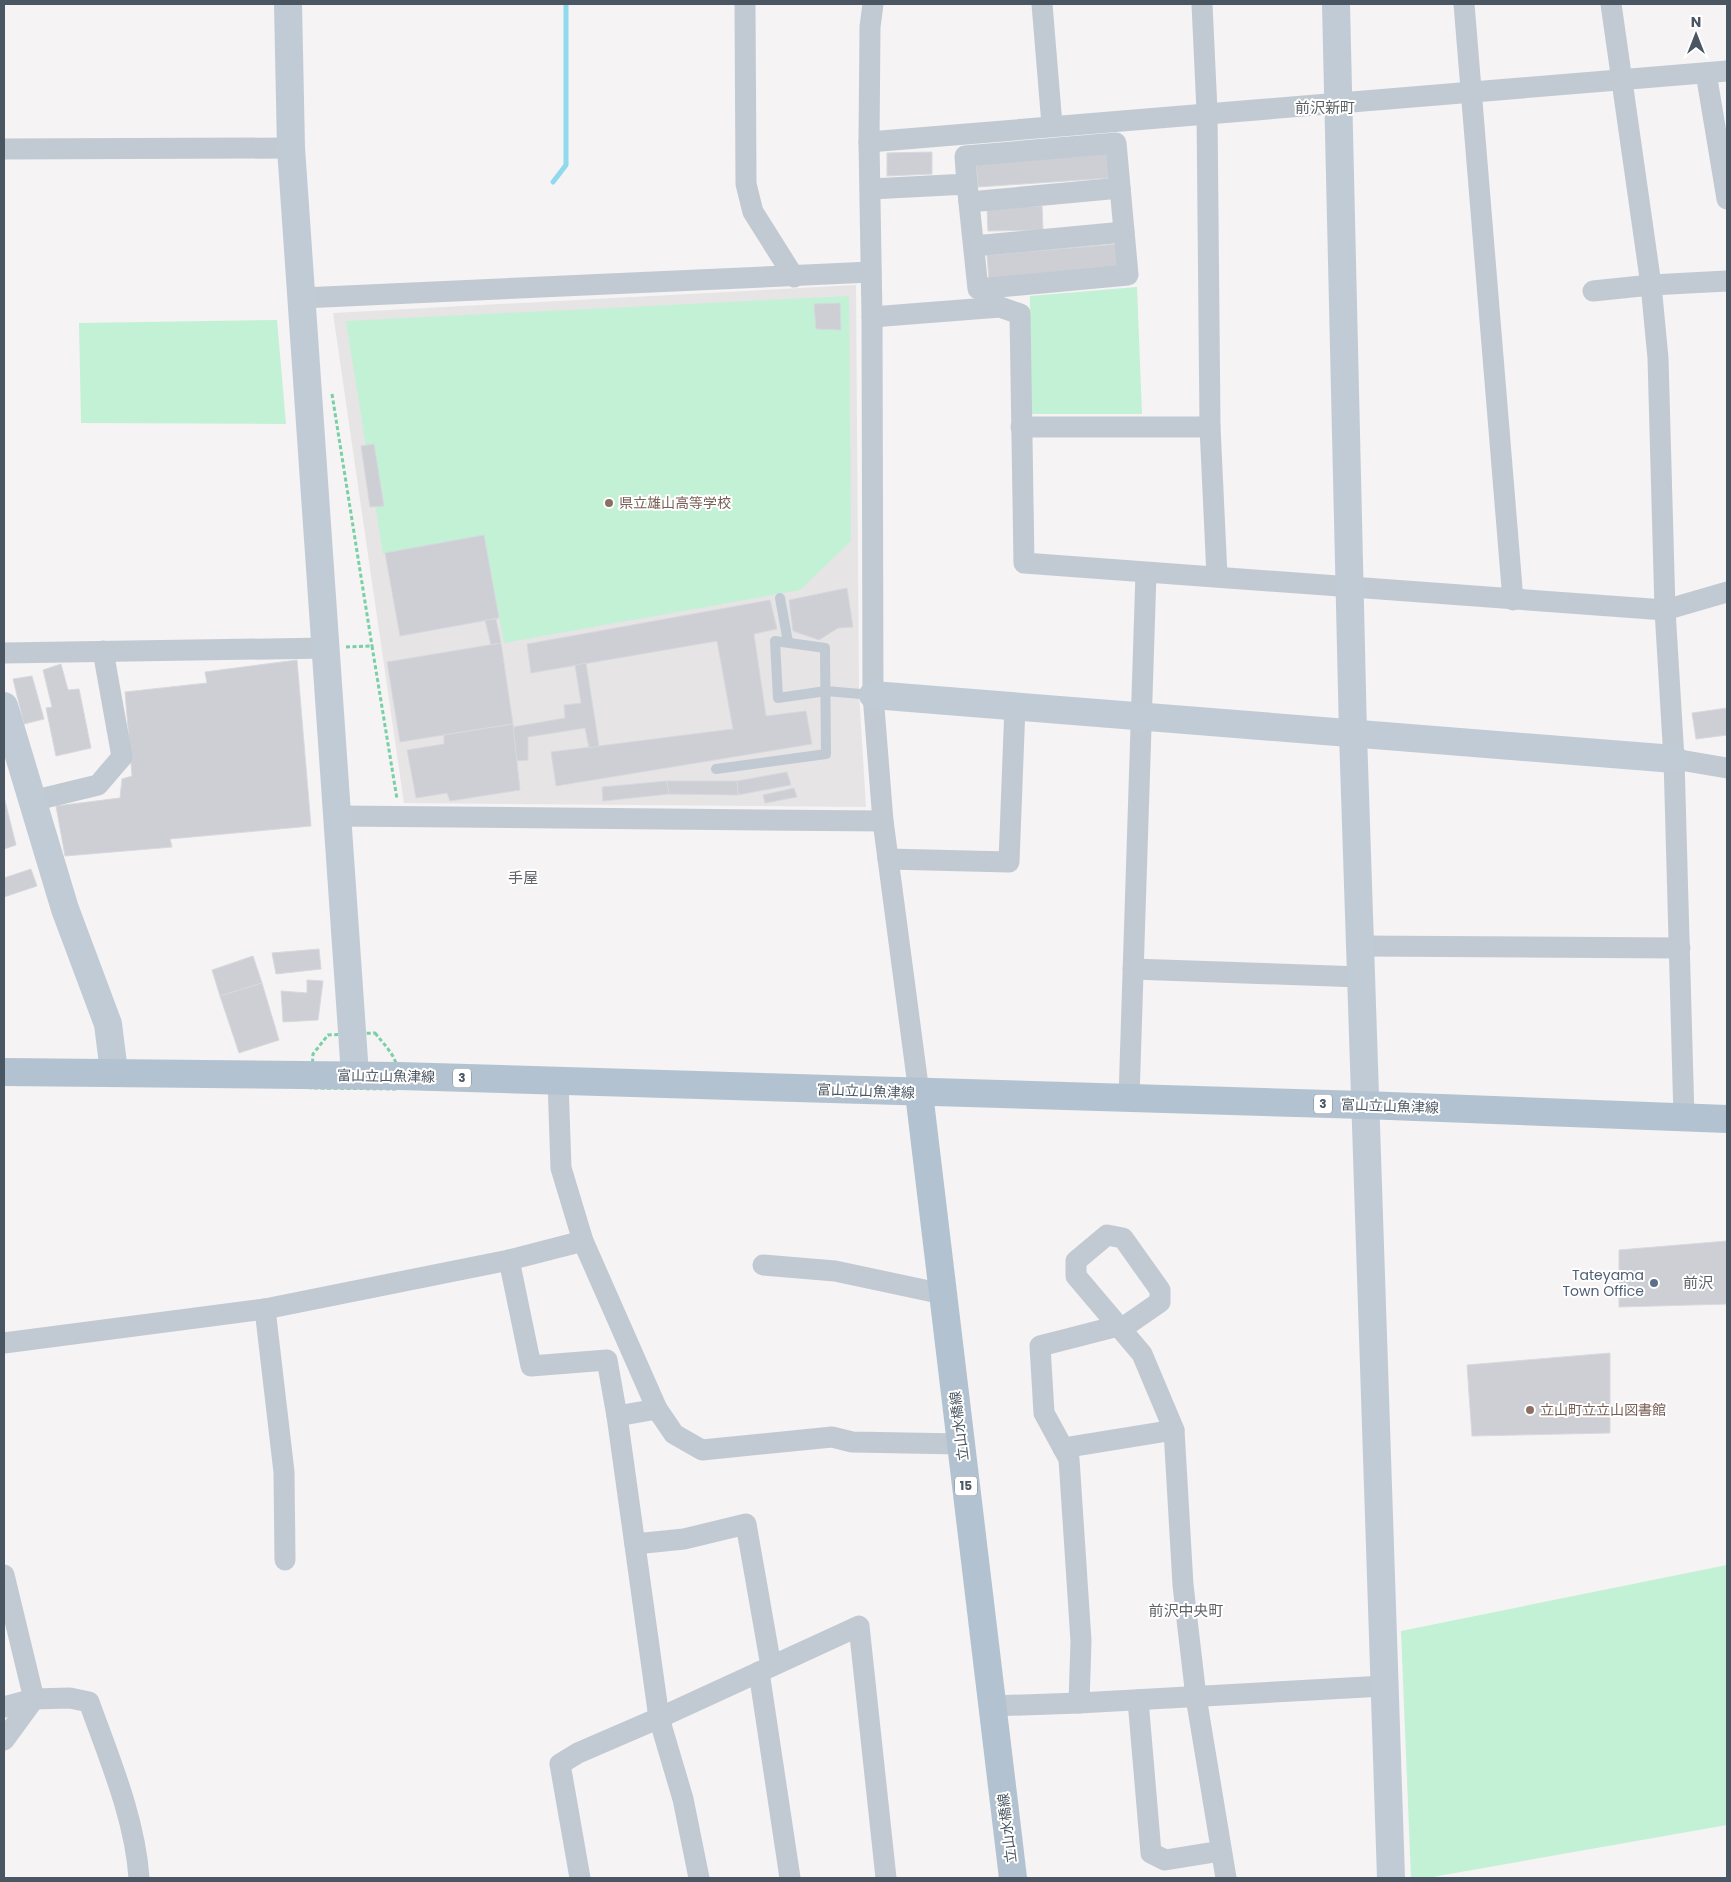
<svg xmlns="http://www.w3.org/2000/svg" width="1731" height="1882" viewBox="0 0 1731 1882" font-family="Poppins,'Noto Sans JP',sans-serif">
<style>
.education{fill:#e6e4e5}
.green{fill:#c3f1d5}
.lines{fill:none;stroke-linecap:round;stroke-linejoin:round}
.stream{stroke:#90daee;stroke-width:5}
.building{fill:#cdcfd5;stroke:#d7d9de}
.path{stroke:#7ad0a6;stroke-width:3;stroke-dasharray:4 2.5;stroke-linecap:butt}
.lane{stroke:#c1cad2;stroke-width:10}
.street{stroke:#c1cad2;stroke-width:21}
.secondary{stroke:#c1cbd6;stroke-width:28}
.primary{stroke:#b3c2d1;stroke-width:28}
.education-dot{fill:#8d6e63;stroke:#fff;stroke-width:2}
.service-dot{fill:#5c6f8a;stroke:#fff;stroke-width:2}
.labels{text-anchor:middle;stroke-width:4;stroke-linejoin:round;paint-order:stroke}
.shield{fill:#fff;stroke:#808990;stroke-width:1}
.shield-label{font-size:12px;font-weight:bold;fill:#4a5661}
.education-label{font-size:14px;fill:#785e54;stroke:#fff;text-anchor:start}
.street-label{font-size:14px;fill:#4a5661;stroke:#fff}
.service-label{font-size:14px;fill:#4e5e75;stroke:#fff;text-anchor:end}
.neighbourhood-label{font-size:15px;fill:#5f6368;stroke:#fff}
</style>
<rect width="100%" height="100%" fill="#f5f3f3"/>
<!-- education -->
<path class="education" d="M856 285 859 693 866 807 404 803 333 313Z"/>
<!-- green -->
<g class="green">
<path d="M1137 287 1142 414H1029L1030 296Z"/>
<path d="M849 296 851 541 800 590 504 643 484 535 383 554 346 321Z"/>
<path d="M277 320 286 424 81 423 79 323Z"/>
<path d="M1727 1565V1825L1427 1878H1411L1401 1631Z"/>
</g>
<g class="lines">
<!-- stream -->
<path class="stream" d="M553 182 566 165V4"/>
</g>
<!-- building -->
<g class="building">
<path d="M932 152V174L887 176V153Z"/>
<path d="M1109 153 1111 178 978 187 976 162Z"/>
<path d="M1042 206 1043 230 988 231 987 208Z"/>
<path d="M1117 244 1119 268 989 279 987 255Z"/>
<path d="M840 303 841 330 816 329 814 304Z"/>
<path d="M374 444 384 506 370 507 361 446Z"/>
<path d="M484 535 499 618 400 636 385 553Z"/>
<path d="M847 588 853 627 838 628 819 640 793 631 789 600Z"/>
<path d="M770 600 777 629 754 634 766 716 806 711 812 744 556 786 551 752 733 729 717 641 531 673 527 644Z"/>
<path d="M496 619 501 643 491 645 485 620Z"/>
<path d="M501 643 513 724 400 742 387 662Z"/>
<path d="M297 660 311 826 170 839 172 847 65 856 56 806 120 798 122 779 132 776 125 692 207 683 205 672Z"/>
<path d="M586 663 599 746 589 748 585 728 528 737V760L516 761 513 727 565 718 564 705 581 703 575 665Z"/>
<path d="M61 664 68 690 79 689 91 748 56 756 46 708 52 707 43 670Z"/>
<path d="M32 676 44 719 24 724 13 679Z"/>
<path d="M1727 708V735L1696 739 1692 713Z"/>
<path d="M513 724 520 790 450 801 447 793 416 798 407 750 444 744V735Z"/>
<path d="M787 772 791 785 738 795 737 781Z"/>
<path d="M667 781 669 794 603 801 602 787Z"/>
<path d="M667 781H737L738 795 669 794Z"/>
<path d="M794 788 797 797 765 803 763 795Z"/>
<path d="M4 797 16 845 4 849Z"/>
<path d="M31 869 37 886 4 897V878Z"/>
<path d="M319 949 321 969 276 974 272 953Z"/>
<path d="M253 956 262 983 220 996 212 970Z"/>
<path d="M307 980 323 981 318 1020 283 1022 281 991 307 993Z"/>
<path d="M262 983 279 1040 239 1053 220 996Z"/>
<path d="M1727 1241V1304L1619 1307V1250Z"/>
<path d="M1610 1353V1433L1472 1436 1467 1365Z"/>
</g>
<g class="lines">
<!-- path -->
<g class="path">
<path d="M332 394 372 646"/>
<path d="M346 647 372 646 397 799"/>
<path d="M375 1033C393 1055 400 1060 398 1089L311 1088 313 1054 328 1035Z"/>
</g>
<!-- lane -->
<g class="lane">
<path d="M780 598 788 642"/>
<path d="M716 769 826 754 825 648 775 641 778 698 826 691 872 695"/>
</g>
<!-- street -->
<g class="street">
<path d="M745 4 746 184 753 212 794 277"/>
<path d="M873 4 870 27 869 142 872 317 873 695 883 821 919 1093"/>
<path d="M1042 4 1052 125"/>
<path d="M1202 4 1207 111 1210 427 1217 576"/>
<path d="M1464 4 1513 600"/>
<path d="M1611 4 1651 285 1658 358 1665 610 1674 759 1684 1118"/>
<path d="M1706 73 1727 199"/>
<path d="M869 142C1155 116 1441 93 1727 71"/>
<path d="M4 149 291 148"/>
<path d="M871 189 967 184 965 156 1116 143 1128 275 978 289 967 184"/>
<path d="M969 202 1120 188"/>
<path d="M974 246 1124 232"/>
<path d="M1593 291 1651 285 1727 281"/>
<path d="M302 298 871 272"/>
<path d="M872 317 1000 307 1020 314 1024 563 1665 610 1727 592"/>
<path d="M1021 427H1210"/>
<path d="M4 653 327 648"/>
<path d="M1674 759 1727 768"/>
<path d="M32 801 98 785 122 757 103 651"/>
<path d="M337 816 883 821"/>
<path d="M888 859 1009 862 1015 706"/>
<path d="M1360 946 1680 948"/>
<path d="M1133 969 1361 977"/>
<path d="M1129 1098 1146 573"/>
<path d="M583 1241 657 1409"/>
<path d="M509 1260 531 1366 607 1360 617 1416 659 1718 683 1799 699 1878"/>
<path d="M763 1265 835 1271 943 1294"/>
<path d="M265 1309 284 1472 285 1560"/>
<path d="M1121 1329 1160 1302V1290L1123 1238 1107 1235 1076 1261V1276L1142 1354 1174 1430 1183 1585 1196 1697 1226 1878"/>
<path d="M4 1343 265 1309 509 1260 583 1241 561 1168 558 1081"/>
<path d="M617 1416 657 1409 674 1434 702 1450 832 1437 852 1442 961 1444"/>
<path d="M1063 1448 1174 1430"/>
<path d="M635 1544 684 1539 746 1524 771 1666"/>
<path d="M4 1575 34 1699 70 1698 89 1702C109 1758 135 1818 139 1878"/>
<path d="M759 1672 790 1878"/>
<path d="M1138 1700 1151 1853 1165 1860 1221 1851"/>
<path d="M1079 1703 1081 1641 1069 1459 1044 1413 1040 1346 1118 1326"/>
<path d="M992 1706 1079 1703 1384 1686"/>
<path d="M4 1707 34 1699"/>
<path d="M4 1740 34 1699"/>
<path d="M580 1878 560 1764 578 1753 659 1718 859 1626 886 1878"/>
</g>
<!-- secondary -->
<g class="secondary">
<path d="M288 4 291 148 355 1075"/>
<path d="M1336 4 1353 734 1391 1878"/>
<path d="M873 695 1674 759"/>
<path d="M4 706 65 909 108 1024 114 1072"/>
</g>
<!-- primary -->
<g class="primary">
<path d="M4 1072 399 1076 1364 1105 1727 1119"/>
<path d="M919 1093 1013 1878"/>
</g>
</g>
<!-- markers -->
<g class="education-dot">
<circle cx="609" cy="503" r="5"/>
<circle cx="1530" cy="1410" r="5"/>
</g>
<circle class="service-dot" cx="1654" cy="1283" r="5"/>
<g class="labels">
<!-- shield labels -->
<g class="shield">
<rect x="453" y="1068.5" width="18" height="19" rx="4"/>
<rect x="1314" y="1094.5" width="18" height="19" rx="4"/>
<rect x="955" y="1476.5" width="22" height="19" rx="4"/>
</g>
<g class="shield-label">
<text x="462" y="1082">3</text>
<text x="1323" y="1108">3</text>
<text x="966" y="1490">15</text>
</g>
<!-- education labels -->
<g class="education-label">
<text x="619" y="508">県立雄山高等学校</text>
<text x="1540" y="1415">立山町立立山図書館</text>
</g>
<!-- street labels -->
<g class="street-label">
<text transform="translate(386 1076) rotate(1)" y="5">富山立山魚津線</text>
<text transform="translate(866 1091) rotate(2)" y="5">富山立山魚津線</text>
<text transform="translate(1390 1106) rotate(2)" y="5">富山立山魚津線</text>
<text transform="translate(959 1426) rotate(-97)" y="5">立山水橋線</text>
<text transform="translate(1007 1828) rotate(-97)" y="5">立山水橋線</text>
</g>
<!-- service labels -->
<g class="service-label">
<text x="1644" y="1280">Tateyama<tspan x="1644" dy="16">Town Office</tspan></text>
</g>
<!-- neighbourhood labels -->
<g class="neighbourhood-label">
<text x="1325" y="113">前沢新町</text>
<text x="523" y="883">手屋</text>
<text x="1698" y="1288">前沢</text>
<text x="1186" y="1616">前沢中央町</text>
</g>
</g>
<!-- border -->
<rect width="1731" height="1882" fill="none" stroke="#4a5661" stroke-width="10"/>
<!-- north arrow -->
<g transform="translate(1696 35)" stroke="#ffffff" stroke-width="4" paint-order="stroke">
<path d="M0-4L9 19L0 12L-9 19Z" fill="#4a5661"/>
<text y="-8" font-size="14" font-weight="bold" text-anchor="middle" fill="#4a5661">N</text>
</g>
</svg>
